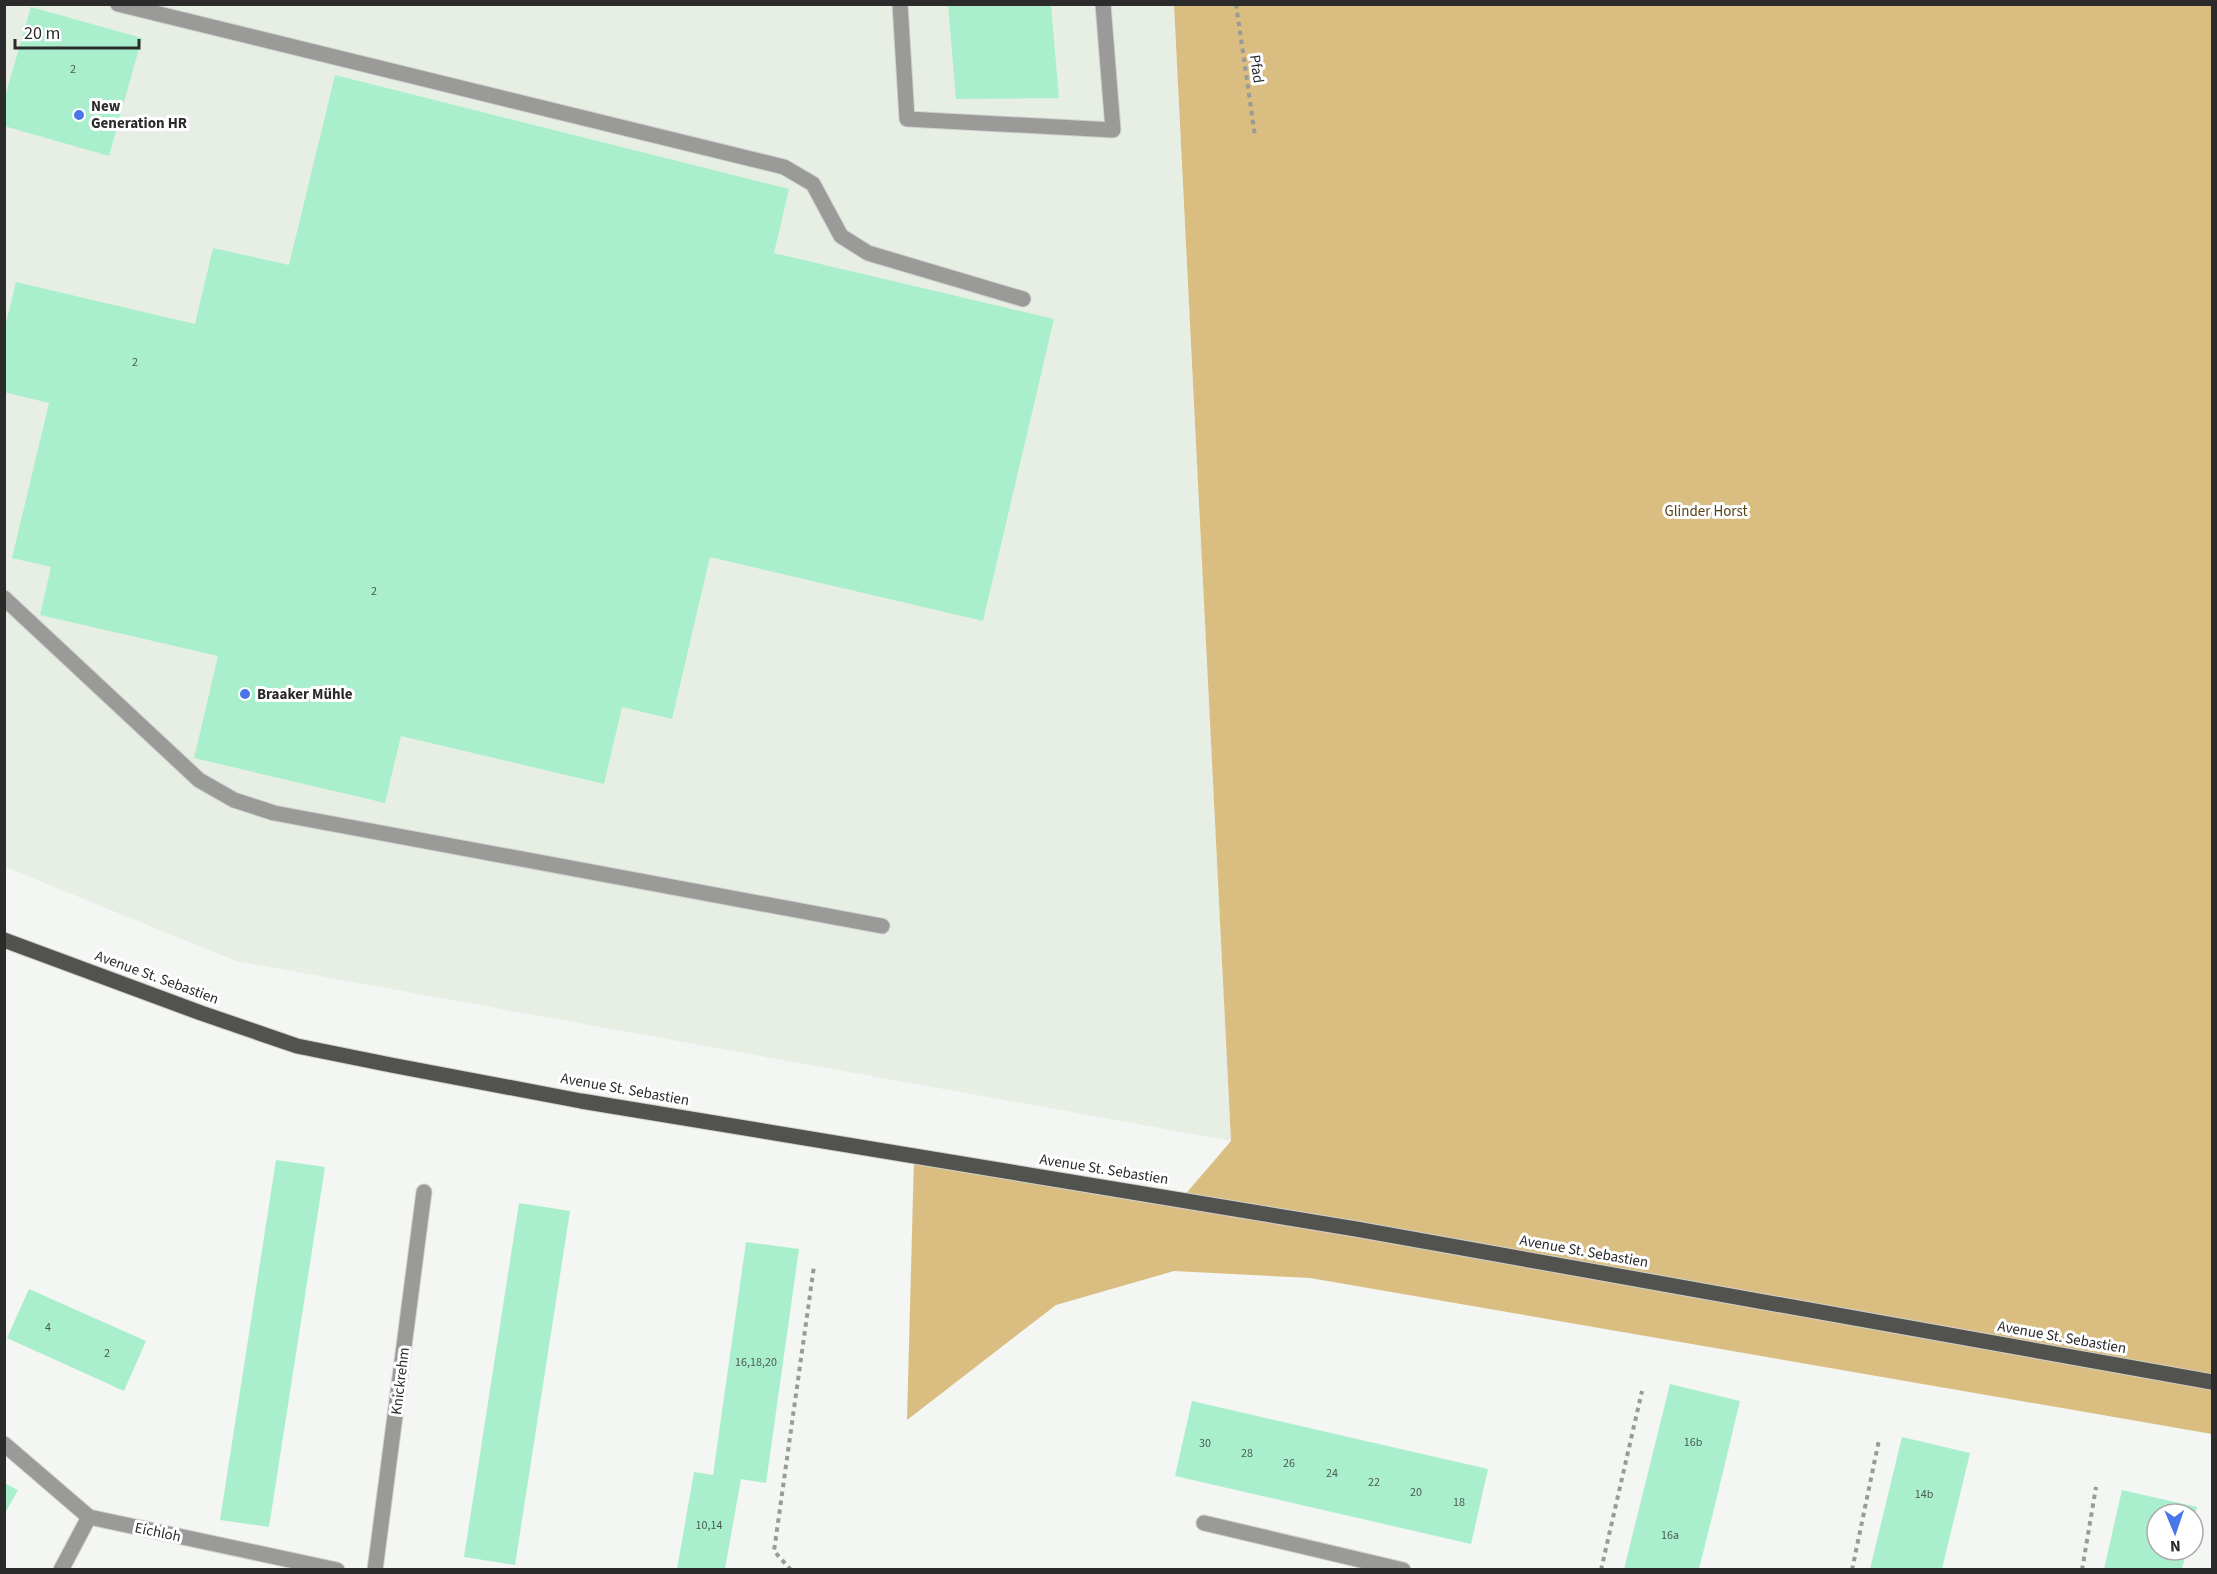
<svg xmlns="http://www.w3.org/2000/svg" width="2217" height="1574" viewBox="0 0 2217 1574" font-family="'Source Sans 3',sans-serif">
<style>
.built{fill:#e7efe4}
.forest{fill:#dabe81}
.building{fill:#aaefcd}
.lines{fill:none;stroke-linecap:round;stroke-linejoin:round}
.minor-casing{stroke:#cfd1ce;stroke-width:17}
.major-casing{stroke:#cfd1ce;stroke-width:17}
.path{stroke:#989b98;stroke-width:4;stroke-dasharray:4.5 4.5;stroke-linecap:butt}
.minor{stroke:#9a9b99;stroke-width:15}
.major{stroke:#52524f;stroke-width:15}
.poi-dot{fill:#4976e8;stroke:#fff;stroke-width:2}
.labels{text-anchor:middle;stroke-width:6;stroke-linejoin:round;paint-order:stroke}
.number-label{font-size:12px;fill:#4a5c53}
.street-label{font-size:15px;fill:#2a2b2a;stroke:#fff}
.poi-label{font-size:15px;font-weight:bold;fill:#2a2b2a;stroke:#fff;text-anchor:start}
.park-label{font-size:15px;fill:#564313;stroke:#fff}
</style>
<rect width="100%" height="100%" fill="#f3f6f2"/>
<!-- built -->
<path class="built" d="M4 5H1174L1231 1141 236 961 5 867Z"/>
<!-- forest -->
<path class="forest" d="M1174 5H2212V1434L1310 1278 1174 1271 1056 1305 907 1420 914 1157 1183 1197 1231 1141Z"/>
<!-- building -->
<g class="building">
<path d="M948 4H1051L1059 98 956 99Z"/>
<path d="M31 7 142 38 109 156 4 126V100Z"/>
<path d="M335 75 789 189 774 253 1054 319 983 621 710 557 672 719 622 707 604 784 401 736 385 803 194 758 218 656 40 615 51 567 12 558 49 403 4 392V331L16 282 195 324 213 248 289 265Z"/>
<path d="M276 1160 325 1167 269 1527 220 1520Z"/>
<path d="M519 1203 570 1211 515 1565 464 1557Z"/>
<path d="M746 1242 799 1249 766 1483 741 1479 725 1569H677L694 1472 713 1475Z"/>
<path d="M29 1289 146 1341 124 1391 7 1338Z"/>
<path d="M1670 1384 1740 1401 1716 1501 1699 1569H1624Z"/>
<path d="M1192 1401 1488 1469 1471 1544 1175 1476Z"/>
<path d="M1902 1437 1970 1453 1942 1569H1870Z"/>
<path d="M4 1483 18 1490 4 1515Z"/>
<path d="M2122 1490 2197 1507 2194 1520 2193 1514H2157V1550H2187L2182 1569H2104Z"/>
</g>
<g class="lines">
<defs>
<g id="minor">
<path d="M118 4 784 167 813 184 841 236 868 253 1023 299"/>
<path d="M900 4 907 119 1113 130 1103 4"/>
<path d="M4 598 199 780 234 800 274 813 882 926"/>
<path d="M4 1444 89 1517 337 1570"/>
<path d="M1204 1523 1403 1570"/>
<path d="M61 1570 89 1517"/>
<path d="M375 1570 424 1192"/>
</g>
<path id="major" d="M4 940 201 1013 297 1046 391 1065 581 1101 1356 1229 2212 1382"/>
</defs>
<!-- minor casing -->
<use href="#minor" class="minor-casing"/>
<!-- major casing -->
<use href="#major" class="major-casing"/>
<!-- path -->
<g class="path">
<path d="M1236 4 1255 136"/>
<path d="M791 1570 774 1551 814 1266"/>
<path d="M1601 1570 1642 1391"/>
<path d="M1852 1570 1879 1440"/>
<path d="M2082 1570 2096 1487"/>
</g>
<!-- minor -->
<use href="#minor" class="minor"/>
<!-- major -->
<use href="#major" class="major"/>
</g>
<!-- markers -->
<g class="poi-dot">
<circle cx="79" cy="115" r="6"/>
<circle cx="245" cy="694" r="6"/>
</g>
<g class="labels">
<!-- number labels -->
<g class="number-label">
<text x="73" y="73">2</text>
<text x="135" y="366">2</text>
<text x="374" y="595">2</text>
<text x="48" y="1331">4</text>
<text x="107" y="1357">2</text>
<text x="756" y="1366">16,18,20</text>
<text x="1693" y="1446">16b</text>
<text x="1205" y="1447">30</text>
<text x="1247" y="1457">28</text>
<text x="1289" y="1467">26</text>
<text x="1332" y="1477">24</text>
<text x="1374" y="1486">22</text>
<text x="1416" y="1496">20</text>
<text x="1924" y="1498">14b</text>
<text x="1459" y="1506">18</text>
<text x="709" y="1529">10,14</text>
<text x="1670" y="1539">16a</text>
</g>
<!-- street labels -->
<g class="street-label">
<text transform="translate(1257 69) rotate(82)" y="5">Pfad</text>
<text transform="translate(157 977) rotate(20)" y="5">Avenue St. Sebastien</text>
<text transform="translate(625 1089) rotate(10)" y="5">Avenue St. Sebastien</text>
<text transform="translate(1104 1169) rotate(9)" y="5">Avenue St. Sebastien</text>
<text transform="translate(1584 1251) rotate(10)" y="5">Avenue St. Sebastien</text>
<text transform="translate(2062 1337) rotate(10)" y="5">Avenue St. Sebastien</text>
<text transform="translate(400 1381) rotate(-83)" y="5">Knickrehm</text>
<text transform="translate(158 1532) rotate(12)" y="5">Eichloh</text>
</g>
<!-- poi labels -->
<g class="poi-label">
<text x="91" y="111">New<tspan x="91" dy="17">Generation HR</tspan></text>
<text x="257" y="699">Braaker Mühle</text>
</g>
<!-- park labels -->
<g class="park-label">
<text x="1706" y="516">Glinder Horst</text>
</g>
</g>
<!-- border -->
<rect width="2217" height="1574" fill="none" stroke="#2a2b2a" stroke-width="12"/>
<!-- north arrow -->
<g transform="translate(2175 1532) rotate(178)"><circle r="28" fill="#ffffff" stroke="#aaaaaa" stroke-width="1.5"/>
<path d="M0-4.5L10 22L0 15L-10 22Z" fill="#4976e8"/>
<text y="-9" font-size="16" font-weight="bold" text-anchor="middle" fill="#2a2b2a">N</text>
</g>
<!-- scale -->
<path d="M15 39v9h124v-9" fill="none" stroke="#2a2b2a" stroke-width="3"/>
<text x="24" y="39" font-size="18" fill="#2a2b2a" stroke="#ffffff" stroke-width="4.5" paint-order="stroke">20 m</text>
</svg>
